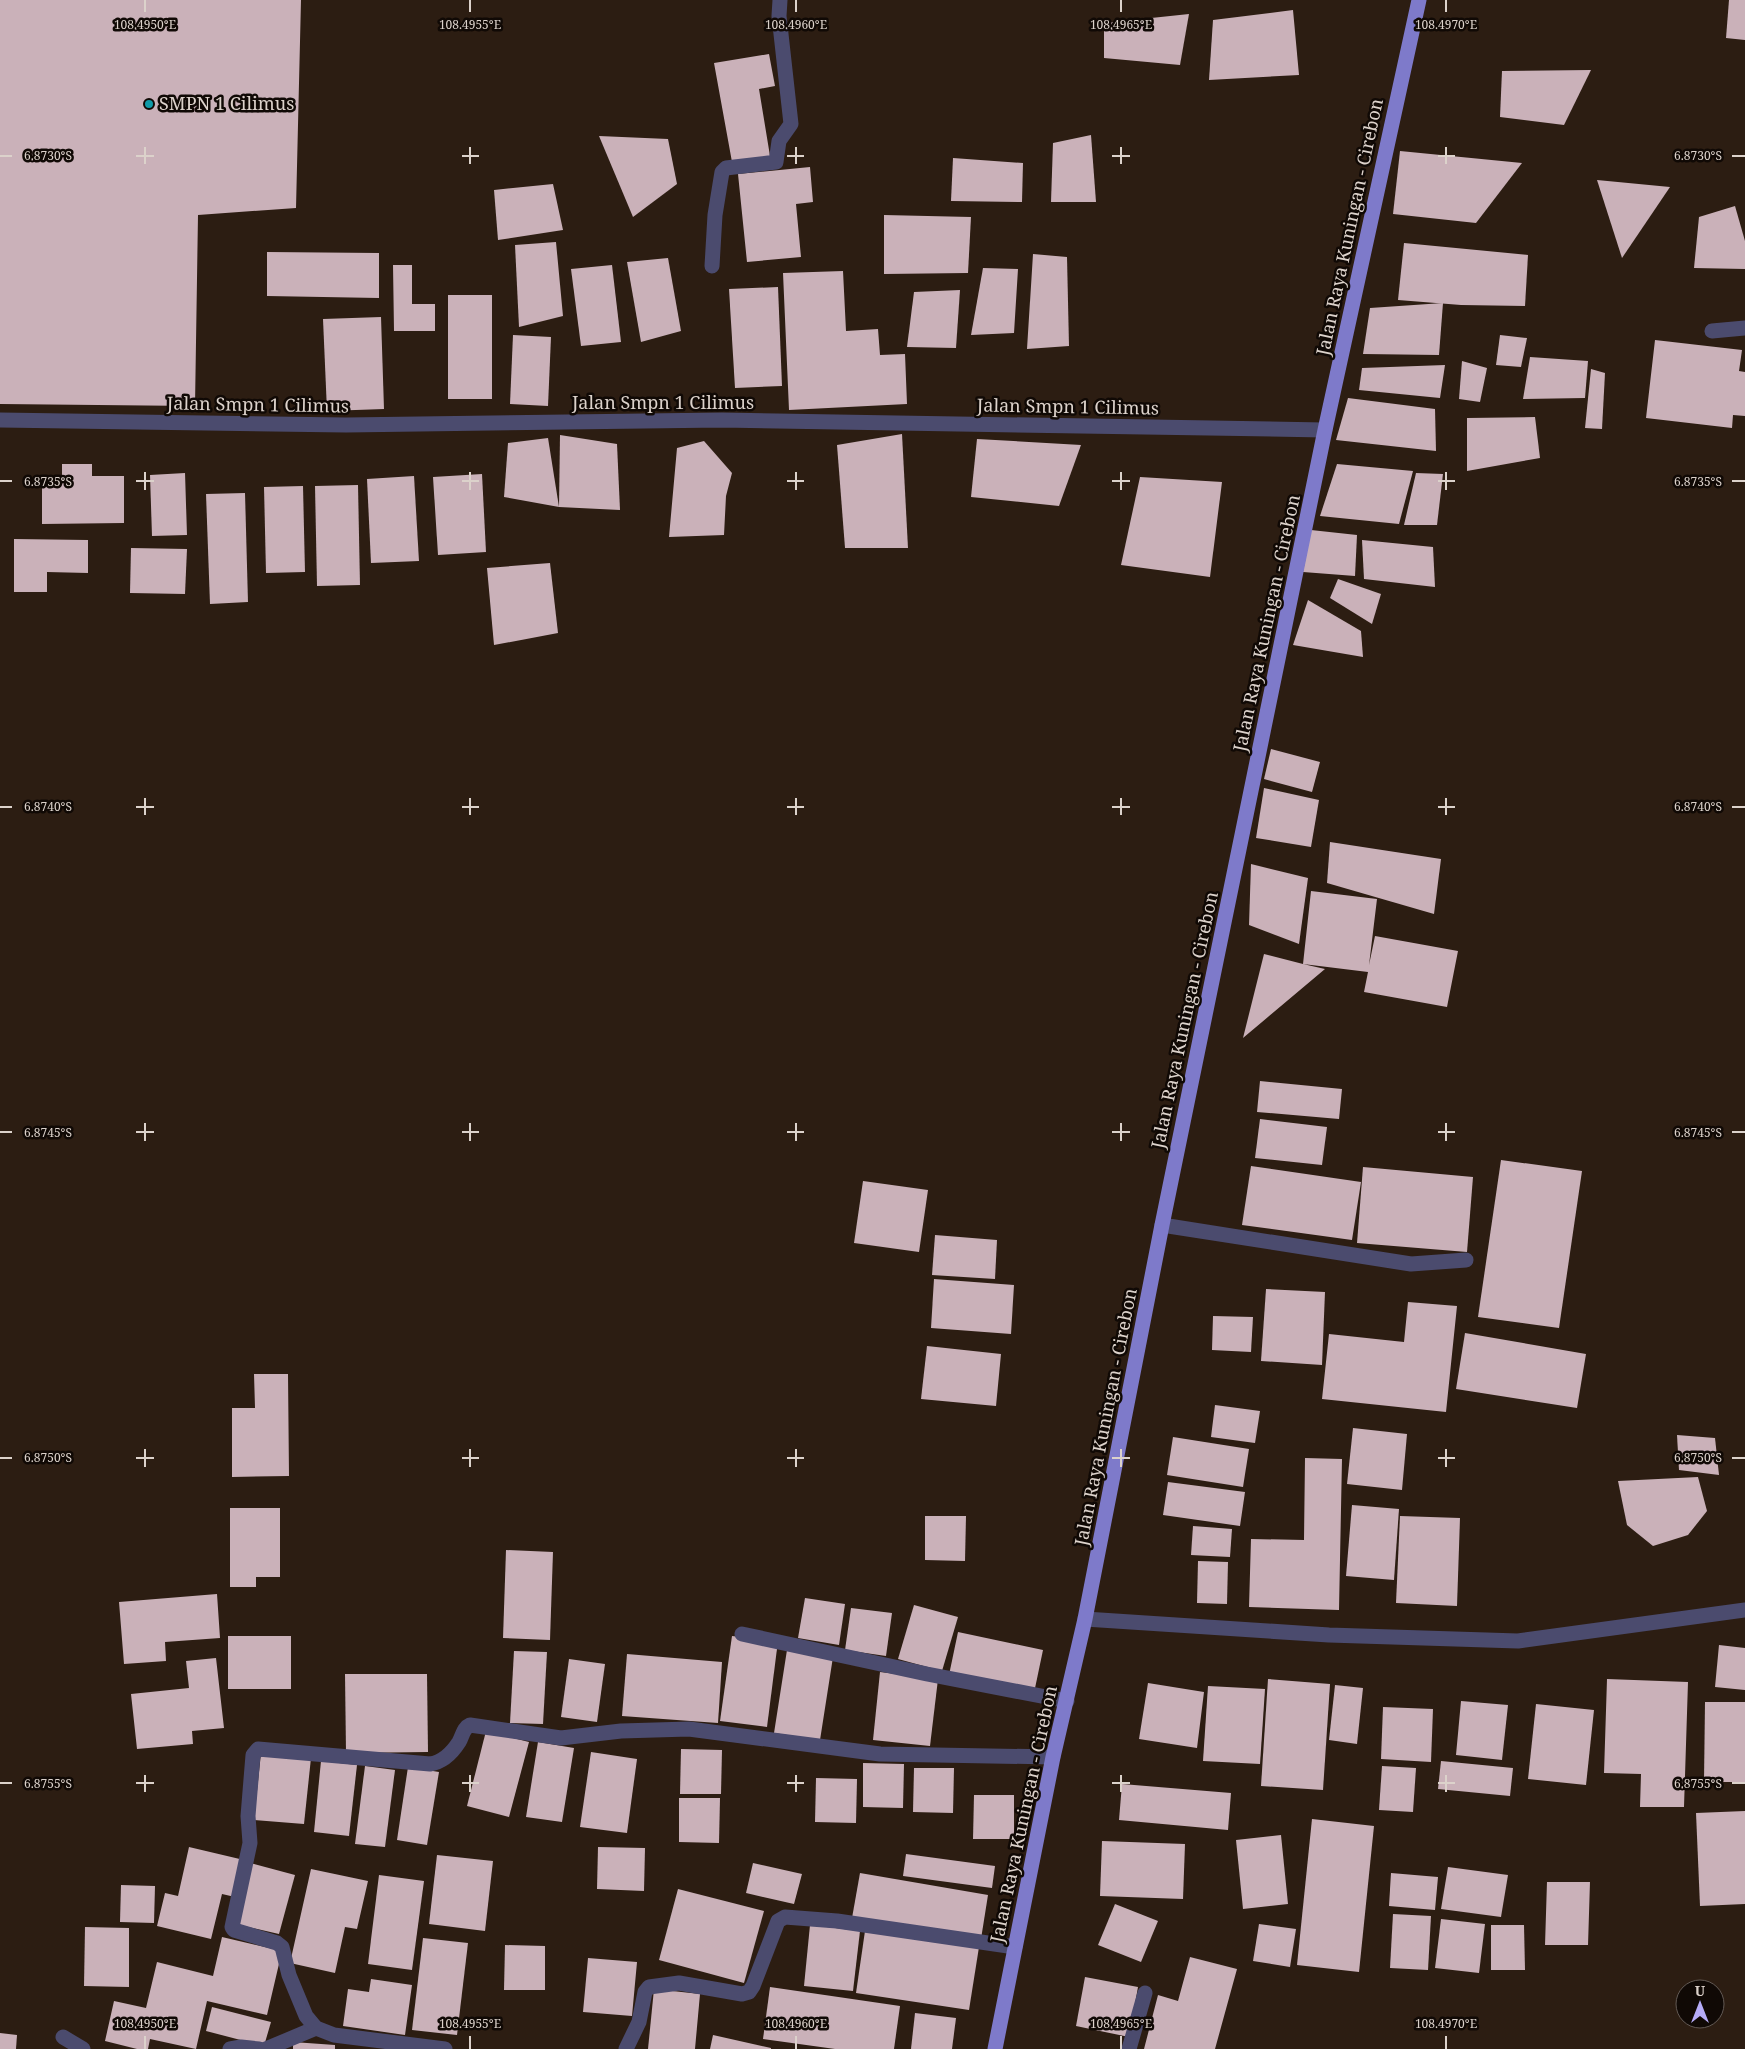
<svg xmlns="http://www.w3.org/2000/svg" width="1745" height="2049" viewBox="0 0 1745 2049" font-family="'Noto Serif',serif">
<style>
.building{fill:#cab1b9}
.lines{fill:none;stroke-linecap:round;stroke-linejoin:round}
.minor{stroke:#4b4b6e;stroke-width:15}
.trunk{stroke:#7e7aca;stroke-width:15}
.ticks{fill:none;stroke:#dcd2cb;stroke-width:2}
.culture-dot{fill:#0f9aa8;stroke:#100905;stroke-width:2}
.labels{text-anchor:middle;stroke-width:5;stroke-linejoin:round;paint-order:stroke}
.poi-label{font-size:18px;fill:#dcd2cb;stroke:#100905;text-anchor:start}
.street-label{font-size:18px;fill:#dcd2cb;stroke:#100905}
.ticks-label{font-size:12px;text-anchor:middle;fill:#dcd2cb;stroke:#100905;stroke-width:5;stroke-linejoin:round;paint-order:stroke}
</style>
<rect width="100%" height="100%" fill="#2c1d12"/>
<!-- building -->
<g class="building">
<path d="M0 0H301L296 208 198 215 195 406 0 404Z"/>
<path d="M1729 0H1745V40L1726 38Z"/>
<path d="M1293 10 1299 75 1209 80 1213 20Z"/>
<path d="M1189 14 1180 65 1104 58V23Z"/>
<path d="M769 54 775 86 759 89 770 156 732 162 714 63Z"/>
<path d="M1591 70 1564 125 1500 117 1502 71Z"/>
<path d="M1091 135 1096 202H1051L1053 143Z"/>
<path d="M599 136 668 139 677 184 633 217Z"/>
<path d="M1400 151 1522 163 1476 223 1393 214Z"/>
<path d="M953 158 1023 163 1022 202 951 201Z"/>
<path d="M810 167 813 202 796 204 801 257 747 262 738 174Z"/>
<path d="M1597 180 1670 187 1622 258Z"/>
<path d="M553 184 563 230 498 240 494 190Z"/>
<path d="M1735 206 1745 241V269L1694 268 1699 217Z"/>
<path d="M884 215 971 217 968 273 884 274Z"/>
<path d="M556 242 563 316 519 327 515 245Z"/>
<path d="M1404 243 1528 255 1525 306 1461 305 1398 300Z"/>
<path d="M267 252 379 253V298L267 296Z"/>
<path d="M1033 254 1067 257 1069 346 1027 349Z"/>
<path d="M668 258 681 331 641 342 627 262Z"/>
<path d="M393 265H412V304H435V331H394Z"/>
<path d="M612 265 621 342 581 346 571 269Z"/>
<path d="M983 268 1018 269 1014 333 971 335Z"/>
<path d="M843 271 846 331 878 329 880 355 905 354 907 404 789 410 783 273Z"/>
<path d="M778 287 782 386 735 388 729 289Z"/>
<path d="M960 290 956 348 907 347 914 292Z"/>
<rect x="448" y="295" width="44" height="104"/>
<path d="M1443 303 1439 355 1363 354 1370 308Z"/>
<path d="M381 317 384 409 327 411 323 319Z"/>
<path d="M513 335 551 337 548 406 510 404Z"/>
<path d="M1500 335 1527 338 1521 367 1496 365Z"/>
<path d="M1655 340 1742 350 1739 371 1745 372V416L1733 415 1732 428 1646 418Z"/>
<path d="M1530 357 1588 361 1585 398 1523 399Z"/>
<path d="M1462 361 1487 368 1480 402 1459 399Z"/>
<path d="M1445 365 1440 398 1359 390 1362 368Z"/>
<path d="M1591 369 1605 373 1602 429 1585 428Z"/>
<path d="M1348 398 1435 409 1436 451 1336 440Z"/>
<path d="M1535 417 1540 458 1467 471V418Z"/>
<path d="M902 434 908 548H845L837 445Z"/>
<path d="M560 435 617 444 620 510 559 507Z"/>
<path d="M548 438 559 507 504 497 508 443Z"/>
<path d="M977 439 1081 445 1059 506 971 497Z"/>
<path d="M704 441 732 473 726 496 724 535 669 537 677 448Z"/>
<path d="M62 464H92V476H124V523L42 524V477H62Z"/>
<path d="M1337 464 1413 471 1399 524 1320 516Z"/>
<path d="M185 473 187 535 152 536 150 475Z"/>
<path d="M1416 473 1443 474 1437 525H1404Z"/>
<path d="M482 474 486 552 438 555 433 477Z"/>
<path d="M414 476 419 561 371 563 367 479Z"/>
<path d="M1140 477 1222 482 1210 577 1121 565Z"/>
<path d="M358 485 360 585 317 586 315 486Z"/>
<path d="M303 486 305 572 266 573 264 487Z"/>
<path d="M245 493 248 602 210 604 206 494Z"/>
<path d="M1311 530 1357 535 1355 576 1303 572Z"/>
<path d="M14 539 88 540V573L47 572V592H14Z"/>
<path d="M1362 540 1433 547 1435 587 1364 579Z"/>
<path d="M131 548 187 549 185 594 130 593Z"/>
<path d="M550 563 558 633 494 645 487 568Z"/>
<path d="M1338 579 1381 594 1372 624 1330 598Z"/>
<path d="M1308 600 1361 631 1363 657 1293 645Z"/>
<path d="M1271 749 1320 762 1312 792 1264 779Z"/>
<path d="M1264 788 1319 800 1311 847 1256 838Z"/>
<path d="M1330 842 1441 859 1434 914 1327 883Z"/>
<path d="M1251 864 1308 878 1299 944 1249 925Z"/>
<path d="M1311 891 1377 899 1369 965 1375 936 1458 951 1447 1007 1364 992 1368 972 1303 964 1325 969 1243 1038 1264 954 1303 964Z"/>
<path d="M1260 1081 1342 1089 1339 1119 1257 1112Z"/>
<path d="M1260 1119 1327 1127 1322 1165 1255 1158Z"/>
<path d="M1501 1160 1582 1171 1559 1328 1478 1317Z"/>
<path d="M1251 1166 1361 1182 1352 1240 1242 1225Z"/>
<path d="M1363 1167 1473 1177 1467 1252 1357 1243Z"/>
<path d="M863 1181 928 1190 919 1252 854 1243Z"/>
<path d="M935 1235 997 1240 995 1279 932 1275Z"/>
<path d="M934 1279 1014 1285 1011 1334 931 1328Z"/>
<path d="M1266 1289 1325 1292 1322 1365 1261 1361Z"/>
<path d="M1408 1302 1457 1306 1446 1412 1322 1399 1329 1334 1404 1342Z"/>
<path d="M1213 1316 1253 1317 1251 1352 1212 1350Z"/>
<path d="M1465 1333 1586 1354 1577 1408 1456 1389Z"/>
<path d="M927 1346 1001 1354 996 1406 921 1399Z"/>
<path d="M254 1374H288L289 1476 232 1477V1408H255Z"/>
<path d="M1215 1405 1260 1411 1255 1443 1211 1437Z"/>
<path d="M1353 1428 1407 1434 1402 1490 1347 1484Z"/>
<path d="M1677 1435 1715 1438 1719 1475 1679 1470Z"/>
<path d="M1173 1437 1249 1449 1243 1487 1167 1475Z"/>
<path d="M1305 1458 1342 1459 1339 1610 1249 1607 1251 1539 1304 1540Z"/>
<path d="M1698 1477 1707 1511 1688 1535 1653 1546 1627 1525 1618 1481Z"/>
<path d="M1168 1482 1245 1492 1240 1526 1163 1515Z"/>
<path d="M1352 1505 1399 1509 1394 1580 1346 1576Z"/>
<path d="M230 1508H280V1577H256V1587H230Z"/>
<path d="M925 1516H966L965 1561 925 1560Z"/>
<path d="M1400 1516 1460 1518 1457 1606 1396 1603Z"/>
<path d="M1193 1526 1232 1529 1230 1557 1191 1555Z"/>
<path d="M506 1550 553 1552 550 1640 503 1638Z"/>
<path d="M1198 1561 1228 1562 1227 1604 1197 1603Z"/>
<path d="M217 1594 220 1638 165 1642 166 1661 124 1664 119 1602Z"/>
<path d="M805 1598 845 1604 839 1645 798 1638Z"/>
<path d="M914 1605 958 1617 942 1671 898 1659Z"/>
<path d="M851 1608 892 1613 886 1656 845 1650Z"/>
<path d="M958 1632 1043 1650 1034 1693 949 1675Z"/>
<rect x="228" y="1636" width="63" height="53"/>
<path d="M732 1636 778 1641 767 1727 720 1721Z"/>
<path d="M1719 1645 1745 1648V1690L1715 1687Z"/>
<path d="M787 1650 833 1657 820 1740 774 1733Z"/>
<path d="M514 1651 547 1652 543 1724 510 1723Z"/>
<path d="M627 1654 722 1662 718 1723 622 1716Z"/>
<path d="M216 1658 224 1728 192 1731 193 1744 137 1749 131 1694 189 1688 186 1661Z"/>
<path d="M569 1659 605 1664 597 1722 561 1717Z"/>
<path d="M880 1672 938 1679 930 1746 873 1740Z"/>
<path d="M345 1674H427L428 1752 346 1753Z"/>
<path d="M1268 1679 1330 1684 1323 1790 1261 1786Z"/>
<path d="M1607 1679 1688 1682 1684 1807H1640L1641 1774 1604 1773Z"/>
<path d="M1148 1683 1204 1692 1197 1748 1139 1739Z"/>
<path d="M1335 1685 1363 1688 1357 1744 1329 1740Z"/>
<path d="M1208 1686 1265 1689 1260 1764 1203 1761Z"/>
<path d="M1461 1701 1508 1705 1502 1760 1456 1755Z"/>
<path d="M1705 1702H1745V1782H1704Z"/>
<path d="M1536 1704 1594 1710 1586 1785 1528 1779Z"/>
<path d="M1383 1707 1433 1709 1431 1762 1381 1759Z"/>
<path d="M486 1731 529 1742 509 1817 467 1806Z"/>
<path d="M538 1742 574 1748 562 1822 526 1817Z"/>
<path d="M681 1749 722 1750 721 1794H680Z"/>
<path d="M591 1752 637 1759 627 1833 580 1827Z"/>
<path d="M261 1753 311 1758 304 1824 254 1820Z"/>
<path d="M321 1761 357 1765 349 1836 314 1832Z"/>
<path d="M1441 1761 1513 1768 1510 1796 1438 1789Z"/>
<path d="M863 1763 904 1764 903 1808 863 1807Z"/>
<path d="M365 1766 395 1770 385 1847 355 1844Z"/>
<path d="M1382 1766 1416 1768 1413 1812 1379 1810Z"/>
<path d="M408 1767 439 1772 427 1845 397 1840Z"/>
<path d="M914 1768H954L953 1813 913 1812Z"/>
<path d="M816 1778 857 1779 856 1823 815 1822Z"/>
<path d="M1122 1784 1231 1793 1228 1830 1119 1820Z"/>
<path d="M974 1795H1014V1839H973Z"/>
<path d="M679 1798H720L719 1843 679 1842Z"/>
<path d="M1745 1811V1904L1700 1906 1696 1813Z"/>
<path d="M1312 1819 1374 1826 1359 1972 1297 1965Z"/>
<path d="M1281 1835 1288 1904 1243 1909 1236 1840Z"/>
<path d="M1102 1841 1185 1844 1183 1899 1100 1896Z"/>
<path d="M189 1847 244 1860 235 1897 222 1894 211 1939 157 1926 165 1893 178 1896Z"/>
<path d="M598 1847 645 1848 644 1891 597 1889Z"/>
<path d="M906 1854 995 1866 992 1888 903 1876Z"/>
<path d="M437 1855 493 1861 485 1931 429 1924Z"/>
<path d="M250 1863 295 1875 279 1934 235 1924Z"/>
<path d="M753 1863 802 1874 794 1904 746 1893Z"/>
<path d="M1448 1867 1508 1875 1501 1917 1441 1909Z"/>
<path d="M311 1869 368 1881 357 1929 345 1927 335 1973 290 1963Z"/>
<path d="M860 1873 988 1895 981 1939 852 1918Z"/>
<path d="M1391 1873 1438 1877 1435 1910 1389 1906Z"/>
<path d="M379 1875 424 1881 412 1970 368 1964Z"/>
<path d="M1547 1882H1590L1588 1945H1545Z"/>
<path d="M121 1885 155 1886 154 1923 120 1922Z"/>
<path d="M678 1889 764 1911 744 1983 659 1960Z"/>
<path d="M1115 1904 1158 1921 1141 1962 1098 1945Z"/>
<path d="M1393 1914 1431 1916 1428 1970 1390 1968Z"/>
<path d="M1441 1919 1485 1924 1479 1973 1435 1968Z"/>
<path d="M1259 1924 1296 1929 1290 1967 1253 1961Z"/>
<path d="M810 1925 860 1931 853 1991 804 1986Z"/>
<path d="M1491 1925H1524L1525 1970H1491Z"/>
<path d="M85 1927 129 1928V1987L84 1986Z"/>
<path d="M865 1931 979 1947 969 2010 856 1993Z"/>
<path d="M222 1937 282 1951 267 2015 207 2001 196 2049 150 2039 148 2049H137L105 2041 114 2001 146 2008 157 1962 213 1976Z"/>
<path d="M423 1938 468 1943 457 2035 412 2030Z"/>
<path d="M505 1945 545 1946V1990H504Z"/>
<path d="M1190 1957 1237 1969 1215 2049H1144L1158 1995 1178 2001Z"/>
<path d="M588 1958 637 1962 632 2016 583 2012Z"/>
<path d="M1085 1977 1138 1987 1129 2037 1076 2026Z"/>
<path d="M371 1979 412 1985 405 2035 343 2026 348 1989 369 1992Z"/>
<path d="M770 1987 900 2006 894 2049H835L763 2039Z"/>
<path d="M654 1989 700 1994 695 2049H648Z"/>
<path d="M212 2007 271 2022 264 2046 206 2031Z"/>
<path d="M915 2013 956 2018 952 2049H911Z"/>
<path d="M0 2033 17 2035 16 2049H0Z"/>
<path d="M713 2035 771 2048V2049H710Z"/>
<path d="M293 2042 335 2045V2049H293Z"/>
</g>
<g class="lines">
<!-- minor -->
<g class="minor">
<path d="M712 266 715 215 722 172 726 168 776 162 779 141 791 124 779 16 780 0"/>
<path d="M1712 331 1745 328"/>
<path d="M0 420 346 425 722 420 1325 430"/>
<path d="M1162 1225 1411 1264 1466 1260"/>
<path d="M1085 1619 1329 1635 1518 1641 1745 1610"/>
<path d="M742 1634 927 1674 1067 1701"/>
<path d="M63 2037 83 2049"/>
<path d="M230 2049 241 2047 259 2049"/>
<path d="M266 2049 316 2028"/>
<path d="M445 2049 334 2035 316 2028 306 2016 289 1975 282 1947 277 1943 234 1930 232 1927 250 1843 248 1816 253 1755 258 1749 430 1764C443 1762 452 1753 459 1742 463 1735 463 1728 470 1725L561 1738 621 1731 689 1729 880 1754 1053 1757"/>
<path d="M626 2049 639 2022 645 1992 649 1987 679 1983 742 1994 749 1992 753 1986 778 1921 785 1917 837 1921 1015 1947"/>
<path d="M1129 2049 1145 1993"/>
</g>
<!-- trunk -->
<path class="trunk" d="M995 2049 1053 1757 1085 1619 1162 1225 1325 430 1419 0"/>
</g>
<!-- ticks -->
<path class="ticks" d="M145 0V12M470 0V12M796 0V12M1121 0V12M1446 0V12M145 147V164M470 147V164M796 147V164M1121 147V164M1446 147V164M0 156H12M136 156H154M462 156H479M787 156H804M1112 156H1130M1438 156H1455M1732 156H1745M145 472V490M470 472V490M796 472V490M1121 472V490M1446 472V490M0 481H12M136 481H154M462 481H479M787 481H804M1112 481H1130M1438 481H1455M1732 481H1745M145 798V815M470 798V815M796 798V815M1121 798V815M1446 798V815M0 807H12M136 807H154M462 807H479M787 807H804M1112 807H1130M1438 807H1455M1732 807H1745M145 1123V1141M470 1123V1141M796 1123V1141M1121 1123V1141M1446 1123V1141M0 1132H12M136 1132H154M462 1132H479M787 1132H804M1112 1132H1130M1438 1132H1455M1732 1132H1745M145 1449V1467M470 1449V1467M796 1449V1467M1121 1449V1467M1446 1449V1467M0 1458H12M136 1458H154M462 1458H479M787 1458H804M1112 1458H1130M1438 1458H1455M1732 1458H1745M145 1775V1792M470 1775V1792M796 1775V1792M1121 1775V1792M1446 1775V1792M0 1783H12M136 1783H154M462 1783H479M787 1783H804M1112 1783H1130M1438 1783H1455M1732 1783H1745M145 2036V2049M470 2036V2049M796 2036V2049M1121 2036V2049M1446 2036V2049"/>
<!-- markers -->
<circle class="culture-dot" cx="149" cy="104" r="5"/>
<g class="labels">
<!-- poi labels -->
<g class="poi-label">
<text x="159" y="110">SMPN 1 Cilimus</text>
</g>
<!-- street labels -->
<g class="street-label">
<text transform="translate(1350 227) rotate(-78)" y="6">Jalan Raya Kuningan - Cirebon</text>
<text x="663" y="409">Jalan Smpn 1 Cilimus</text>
<text transform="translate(258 405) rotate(1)" y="6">Jalan Smpn 1 Cilimus</text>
<text transform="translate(1068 407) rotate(1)" y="6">Jalan Smpn 1 Cilimus</text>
<text transform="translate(1267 623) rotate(-78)" y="6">Jalan Raya Kuningan - Cirebon</text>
<text transform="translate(1185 1020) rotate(-78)" y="6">Jalan Raya Kuningan - Cirebon</text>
<text transform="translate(1106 1417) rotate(-79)" y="6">Jalan Raya Kuningan - Cirebon</text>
<text transform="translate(1024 1814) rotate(-78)" y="6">Jalan Raya Kuningan - Cirebon</text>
</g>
</g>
<g class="ticks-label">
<text x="145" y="29">108.4950°E</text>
<text x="470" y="29">108.4955°E</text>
<text x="796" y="29">108.4960°E</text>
<text x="1121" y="29">108.4965°E</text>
<text x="1446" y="29">108.4970°E</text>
<text x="48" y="160">6.8730°S</text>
<text x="1698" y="160">6.8730°S</text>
<text x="48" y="486">6.8735°S</text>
<text x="1698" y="486">6.8735°S</text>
<text x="48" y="811">6.8740°S</text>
<text x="1698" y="811">6.8740°S</text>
<text x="48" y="1137">6.8745°S</text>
<text x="1698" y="1137">6.8745°S</text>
<text x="48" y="1462">6.8750°S</text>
<text x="1698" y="1462">6.8750°S</text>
<text x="48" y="1788">6.8755°S</text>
<text x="1698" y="1788">6.8755°S</text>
<text x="145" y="2028">108.4950°E</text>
<text x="470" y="2028">108.4955°E</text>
<text x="796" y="2028">108.4960°E</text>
<text x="1121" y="2028">108.4965°E</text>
<text x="1446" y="2028">108.4970°E</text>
</g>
<!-- north arrow -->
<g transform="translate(1700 2004)"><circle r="24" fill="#100905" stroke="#625954"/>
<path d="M0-4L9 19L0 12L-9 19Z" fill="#b6acf8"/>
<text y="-8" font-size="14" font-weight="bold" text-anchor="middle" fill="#dcd2cb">U</text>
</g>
</svg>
